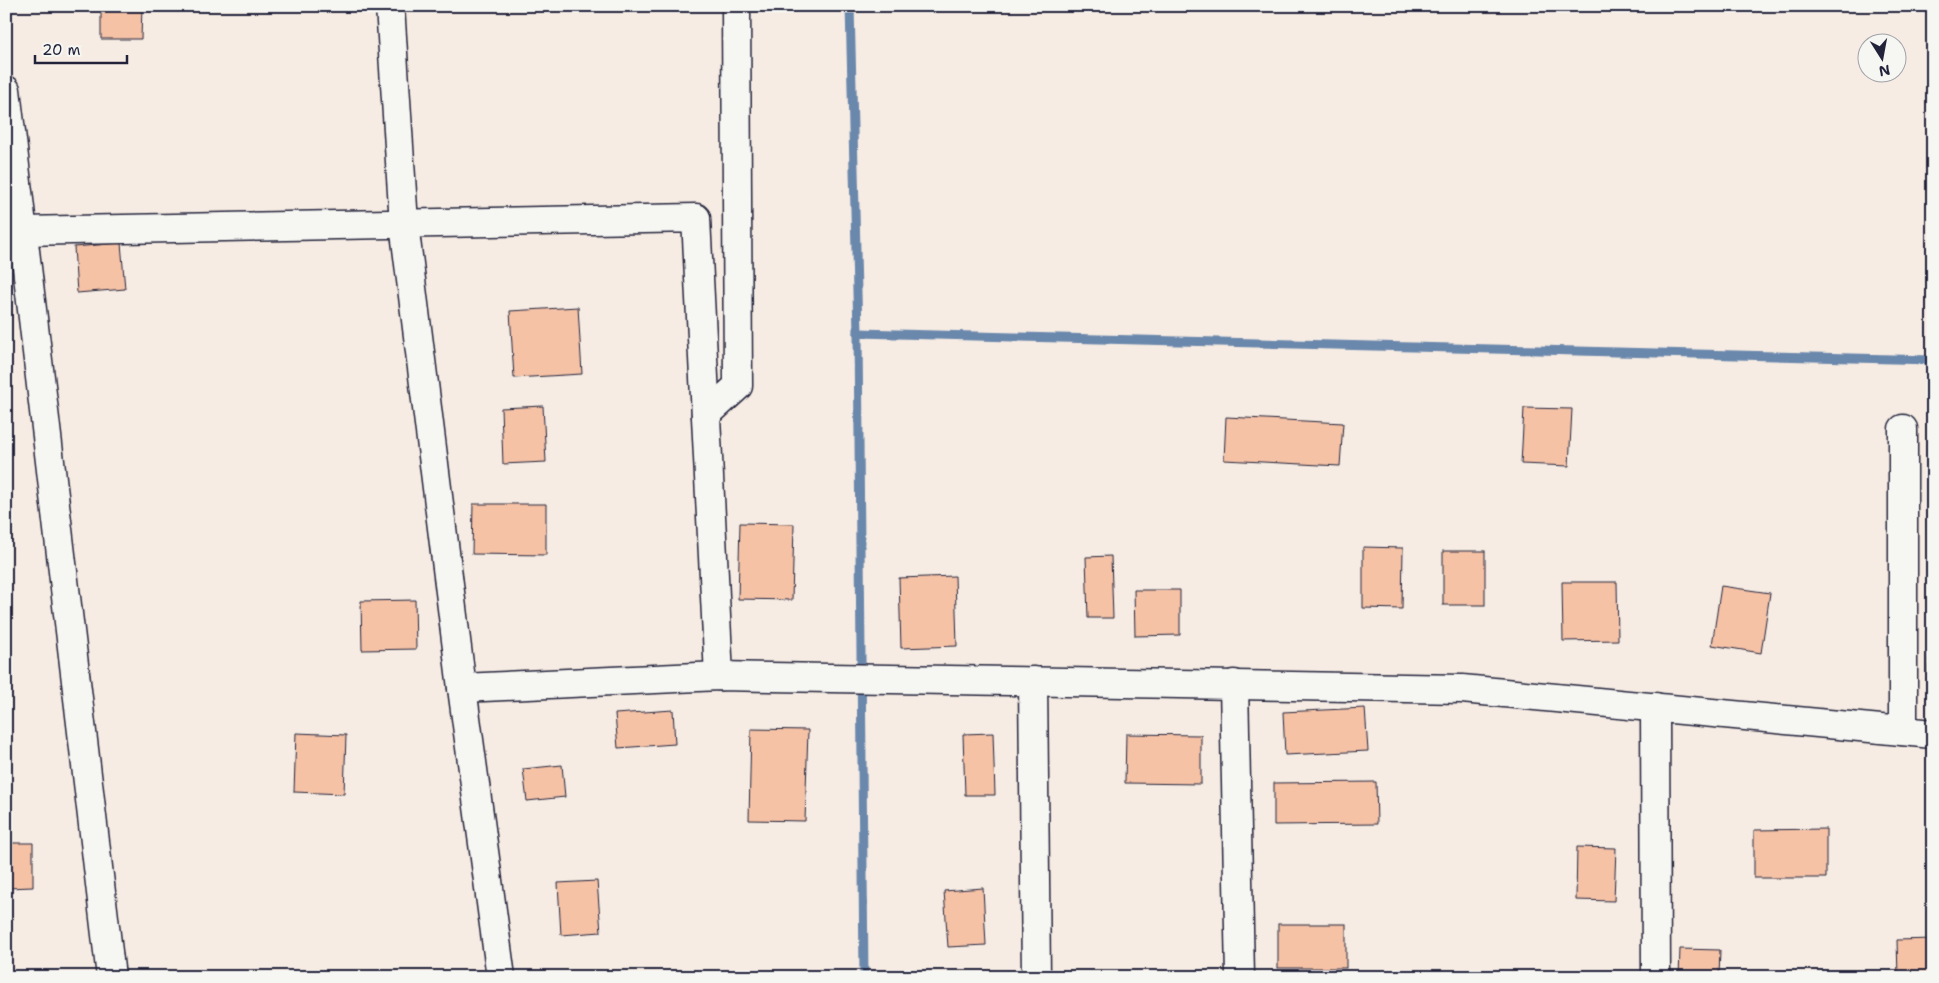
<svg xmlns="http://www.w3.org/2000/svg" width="1939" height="983" viewBox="0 0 1939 983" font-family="'Shantell Sans',sans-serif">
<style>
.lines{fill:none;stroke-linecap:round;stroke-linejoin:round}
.stream{stroke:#6b87ac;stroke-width:9}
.building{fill:#f5c2a6;stroke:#22223b}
.minor-casing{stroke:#22223b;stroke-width:31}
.minor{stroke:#f6f6f2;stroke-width:28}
</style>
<rect width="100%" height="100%" fill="#f6ece3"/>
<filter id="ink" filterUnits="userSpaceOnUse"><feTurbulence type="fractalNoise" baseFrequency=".02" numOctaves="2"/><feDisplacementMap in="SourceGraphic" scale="10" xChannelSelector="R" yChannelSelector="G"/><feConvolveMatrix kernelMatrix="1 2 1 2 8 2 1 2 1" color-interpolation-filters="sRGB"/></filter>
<g filter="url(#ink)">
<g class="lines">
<!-- stream -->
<g class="stream">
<path d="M850 6 858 333 864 977"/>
<path d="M858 333 1933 360"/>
</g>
</g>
<!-- building -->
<g class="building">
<path d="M101 6H142L141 39H101Z"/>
<path d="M121 243 125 289 77 293 74 247Z"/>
<path d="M578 307 582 374 514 378 510 311Z"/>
<path d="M543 406 546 462 503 464 501 408Z"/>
<path d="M1524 408 1572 409 1569 466 1521 464Z"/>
<path d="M1226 417 1343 423 1340 466 1224 460Z"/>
<path d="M473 504H546V555L472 554Z"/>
<path d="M740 523 794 524 792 600 738 599Z"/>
<path d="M1363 547 1403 548 1402 609 1363 608Z"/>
<rect x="1443" y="551" width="42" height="54"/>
<path d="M1111 556 1113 618H1088L1086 557Z"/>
<path d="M955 576 957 646 901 648 899 578Z"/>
<path d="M1562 582H1617L1618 640 1563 641Z"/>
<path d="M1721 586 1770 593 1761 653 1712 645Z"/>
<path d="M1134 590H1180V635L1135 636Z"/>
<path d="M415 600 416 649 362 650 361 601Z"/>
<path d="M1929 630H1933V690H1927Z"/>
<path d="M1365 708 1368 751 1285 755 1283 712Z"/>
<path d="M673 710 675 744 618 748 615 714Z"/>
<path d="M751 729 808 730 805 821 749 820Z"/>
<path d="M296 733 346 735 344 794 294 792Z"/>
<path d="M993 733 995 795H965L963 734Z"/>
<path d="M1126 734 1201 735V784L1125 783Z"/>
<path d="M562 765 565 797 527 801 523 769Z"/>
<path d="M1376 782 1377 824 1274 825V783Z"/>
<path d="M1826 829V878H1754V830Z"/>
<path d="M6 843H33V887L6 888Z"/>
<path d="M1577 847 1616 848 1614 901 1576 900Z"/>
<path d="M597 881 601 932 561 935 558 883Z"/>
<path d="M983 888 986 945 948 947 944 891Z"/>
<rect x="1278" y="924" width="68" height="44"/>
<path d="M1933 939V977H1898L1897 940Z"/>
<path d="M1680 949 1720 950 1719 977H1679Z"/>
</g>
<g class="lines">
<defs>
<g id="minor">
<path d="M390 6 404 224 462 688 501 977"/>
<path d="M6 90 111 977"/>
<path d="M22 231 696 218 719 676"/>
<path d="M706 415 738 386 736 6"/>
<path d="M1903 429V731"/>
<path d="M1033 681 1036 977"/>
<path d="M1234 684 1240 977"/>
<path d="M462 688 719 676 1462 689 1933 734"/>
<path d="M1655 707 1656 977"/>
</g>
</defs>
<!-- minor casing -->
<use href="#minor" class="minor-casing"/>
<!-- minor -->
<use href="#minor" class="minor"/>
</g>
</g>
<!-- margin -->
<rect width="1939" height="983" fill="none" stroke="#f6f6f2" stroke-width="25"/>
<rect x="12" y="12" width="1914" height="958" fill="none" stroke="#22223b" stroke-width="2" filter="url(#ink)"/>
<!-- north arrow -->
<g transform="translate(1882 58) rotate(169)"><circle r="24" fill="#f6f6f2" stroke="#a1a1a9"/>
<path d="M0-4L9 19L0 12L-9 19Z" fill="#22223b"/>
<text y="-8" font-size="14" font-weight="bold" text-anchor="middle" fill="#22223b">N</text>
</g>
<!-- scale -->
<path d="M35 55v8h92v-8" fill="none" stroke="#22223b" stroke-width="2.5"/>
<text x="42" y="55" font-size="15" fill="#22223b" stroke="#f6f6f2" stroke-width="4" paint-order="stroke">20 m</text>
</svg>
